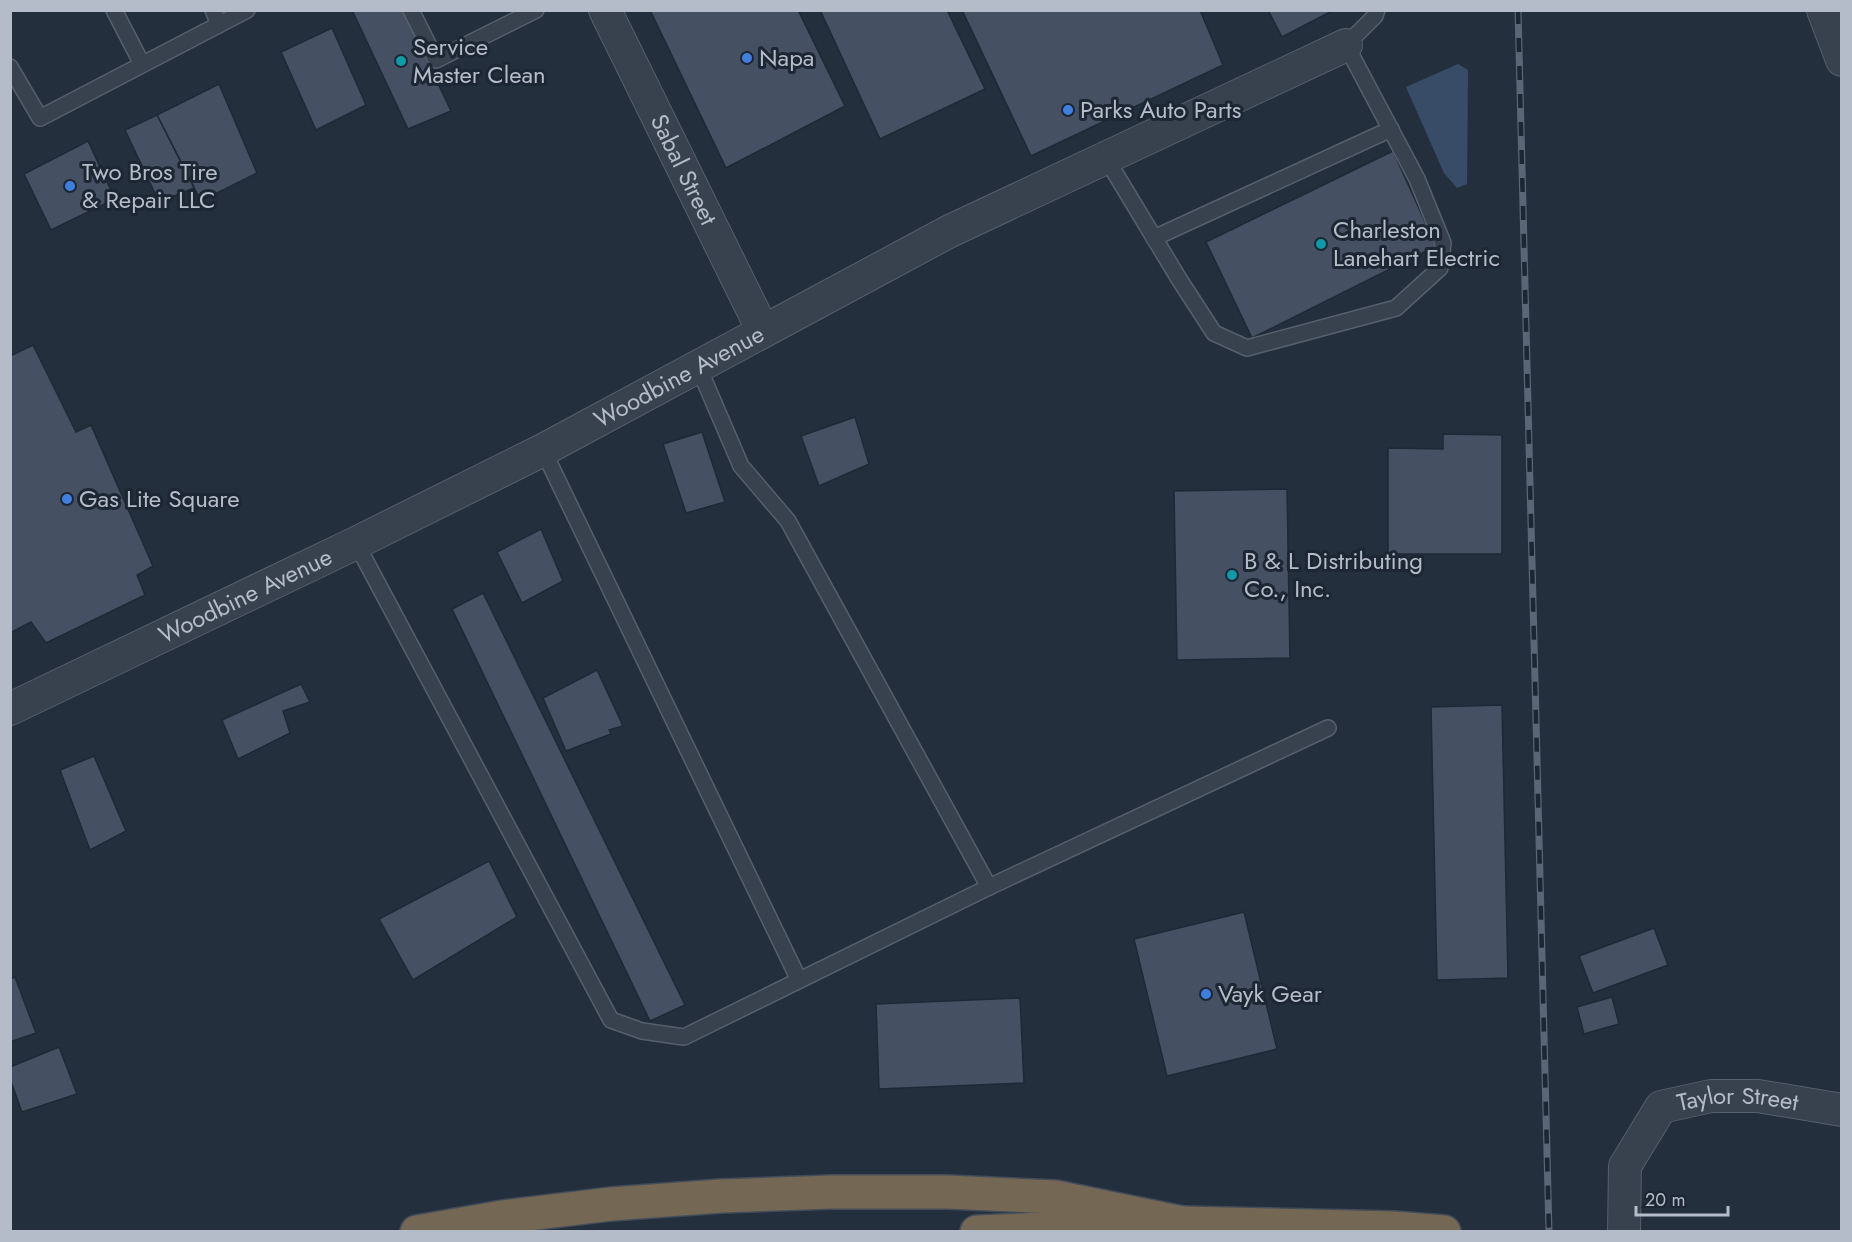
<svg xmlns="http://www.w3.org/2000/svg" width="1852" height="1242" viewBox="0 0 1852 1242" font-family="Jost,sans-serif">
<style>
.water{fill:#394c67}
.building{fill:#455162;stroke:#1f2835;stroke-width:1.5}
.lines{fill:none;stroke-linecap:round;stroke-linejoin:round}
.lane-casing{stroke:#565f6c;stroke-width:18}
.street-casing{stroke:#565f6c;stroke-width:34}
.highway-casing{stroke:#434c59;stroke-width:36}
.lane{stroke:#38414e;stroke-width:15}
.street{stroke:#38414e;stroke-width:32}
.highway{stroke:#746855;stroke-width:33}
.rail-casing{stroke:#5a6575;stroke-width:7}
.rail{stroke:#1d2633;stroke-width:4.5;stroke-dasharray:14;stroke-linecap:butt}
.shop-dot{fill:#3f7fe0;stroke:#1d2633;stroke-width:2}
.culture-dot{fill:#0f9aa8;stroke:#1d2633;stroke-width:2}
.labels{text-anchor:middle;stroke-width:6;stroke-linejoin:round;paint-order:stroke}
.poi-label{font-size:24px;fill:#b4bcc9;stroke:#1d2633;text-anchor:start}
.street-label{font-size:24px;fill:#b4bcc9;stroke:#1d2633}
</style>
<rect width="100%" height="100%" fill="#242f3e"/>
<!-- water -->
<path class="water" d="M1458 64 1468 70 1467 184 1457 188 1444 173 1406 87Z"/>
<!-- building -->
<g class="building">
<path d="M352 10H403L451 111 408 129Z"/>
<path d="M650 10H798L845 106 726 168Z"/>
<path d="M820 10H947L985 89 880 139Z"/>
<path d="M962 10H1200L1223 65 1031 156Z"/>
<path d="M1268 10H1334L1282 37Z"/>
<path d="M332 28 366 105 316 130 281 52Z"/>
<path d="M219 84 257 173 201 201 157 115Z"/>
<path d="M157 115 194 188 159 202 125 130Z"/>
<path d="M88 141 115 199 51 230 24 174Z"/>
<path d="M1393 151 1436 246 1252 338 1206 242Z"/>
<path d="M33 345 76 432 91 425 153 566 137 575 145 595 46 643 31 622 10 633V356Z"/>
<path d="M855 417 869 464 819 486 801 436Z"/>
<path d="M702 432 725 502 686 513 663 444Z"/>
<path d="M1443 434 1502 435V554H1388V448L1443 449Z"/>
<path d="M1287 489 1290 658 1177 660 1174 491Z"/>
<path d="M541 529 563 581 522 603 497 552Z"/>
<path d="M483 593 685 1005 650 1021 452 609Z"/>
<path d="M597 670 623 726 609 730 611 734 566 751 543 698Z"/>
<path d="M301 684 310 702 283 711 290 733 238 759 222 720Z"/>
<path d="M1502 705 1508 978 1437 980 1431 707Z"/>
<path d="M94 756 126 831 90 850 60 770Z"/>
<path d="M489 861 517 917 413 980 379 919Z"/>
<path d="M1244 912 1277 1049 1167 1076 1134 939Z"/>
<path d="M1654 928 1668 965 1593 993 1579 956Z"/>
<path d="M15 977 36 1033 10 1042V979Z"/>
<path d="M1612 997 1619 1024 1584 1034 1577 1007Z"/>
<path d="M1020 998 1024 1083 879 1089 876 1004Z"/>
<path d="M59 1047 77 1094 22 1112 10 1079V1067Z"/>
</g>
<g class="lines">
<defs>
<g id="lane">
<path d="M114 10 142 64"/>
<path d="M213 10 219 25"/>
<path d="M411 10 436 60 536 10"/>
<path d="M10 67 40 118 247 10"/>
<path d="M1106 158 1179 279 1214 333 1247 348 1396 308 1440 268 1443 243 1417 179 1346 45 1375 16 1377 10"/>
<path d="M1154 238 1391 129"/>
<path d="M698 366 741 466 788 521 989 887"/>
<path d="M543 450 799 980"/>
<path d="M356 543 611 1020 642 1031 684 1037 989 887 1328 728"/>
</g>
<g id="street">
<path id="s1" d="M605 10 763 331"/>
<path d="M1823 10 1842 60"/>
<path id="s2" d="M10 709 356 543 543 450 948 232 1346 45"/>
<path id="s3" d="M1624 1232 1625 1166 1661 1107 1711 1096H1758L1842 1110"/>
</g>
<g id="highway">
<path d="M417 1232 503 1217 611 1204 721 1196 831 1192H948L1055 1197 1182 1223"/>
<path d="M977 1232 1182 1223 1394 1228 1444 1232"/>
</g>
</defs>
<!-- lane casing -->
<use href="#lane" class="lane-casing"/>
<!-- street casing -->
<use href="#street" class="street-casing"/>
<!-- highway casing -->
<use href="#highway" class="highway-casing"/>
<!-- lane -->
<use href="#lane" class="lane"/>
<!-- street -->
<use href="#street" class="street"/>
<!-- highway -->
<use href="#highway" class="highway"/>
<defs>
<path id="rail" d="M1518 10 1549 1232"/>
</defs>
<!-- rail casing -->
<use href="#rail" class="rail-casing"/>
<!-- rail -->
<use href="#rail" class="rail"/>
</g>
<!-- markers -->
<g class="shop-dot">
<circle cx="747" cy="58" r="6"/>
<circle cx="1068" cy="110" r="6"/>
<circle cx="70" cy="186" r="6"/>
<circle cx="67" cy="499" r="6"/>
<circle cx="1206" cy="994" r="6"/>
</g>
<g class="culture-dot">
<circle cx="401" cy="61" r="6"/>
<circle cx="1321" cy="244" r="6"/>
<circle cx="1232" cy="575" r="6"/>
</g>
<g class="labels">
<!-- poi labels -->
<g class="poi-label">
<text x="413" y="55">Service<tspan x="413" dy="28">Master Clean</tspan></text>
<text x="759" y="66">Napa</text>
<text x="1080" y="118">Parks Auto Parts</text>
<text x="82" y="180">Two Bros Tire<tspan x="82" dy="28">&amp; Repair LLC</tspan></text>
<text x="1333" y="238">Charleston<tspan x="1333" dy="28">Lanehart Electric</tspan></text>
<text x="79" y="507">Gas Lite Square</text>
<text x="1244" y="569">B &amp; L Distributing<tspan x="1244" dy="28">Co., Inc.</tspan></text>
<text x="1218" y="1002">Vayk Gear</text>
</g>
<!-- street labels -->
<g class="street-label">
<text dy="8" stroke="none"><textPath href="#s1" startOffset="178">Sabal Street</textPath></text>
<text dy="8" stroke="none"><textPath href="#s2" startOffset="747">Woodbine Avenue</textPath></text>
<text dy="8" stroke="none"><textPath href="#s2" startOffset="261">Woodbine Avenue</textPath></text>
<text dy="8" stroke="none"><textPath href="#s3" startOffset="213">Taylor Street</textPath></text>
</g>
</g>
<!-- border -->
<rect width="1852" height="1242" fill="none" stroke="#b4bcc9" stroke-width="24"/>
<!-- scale -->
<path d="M1636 1206v9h92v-9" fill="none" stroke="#b4bcc9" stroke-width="3"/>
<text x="1645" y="1206" font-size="18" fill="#b4bcc9" stroke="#1d2633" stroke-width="4.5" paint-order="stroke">20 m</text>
</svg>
